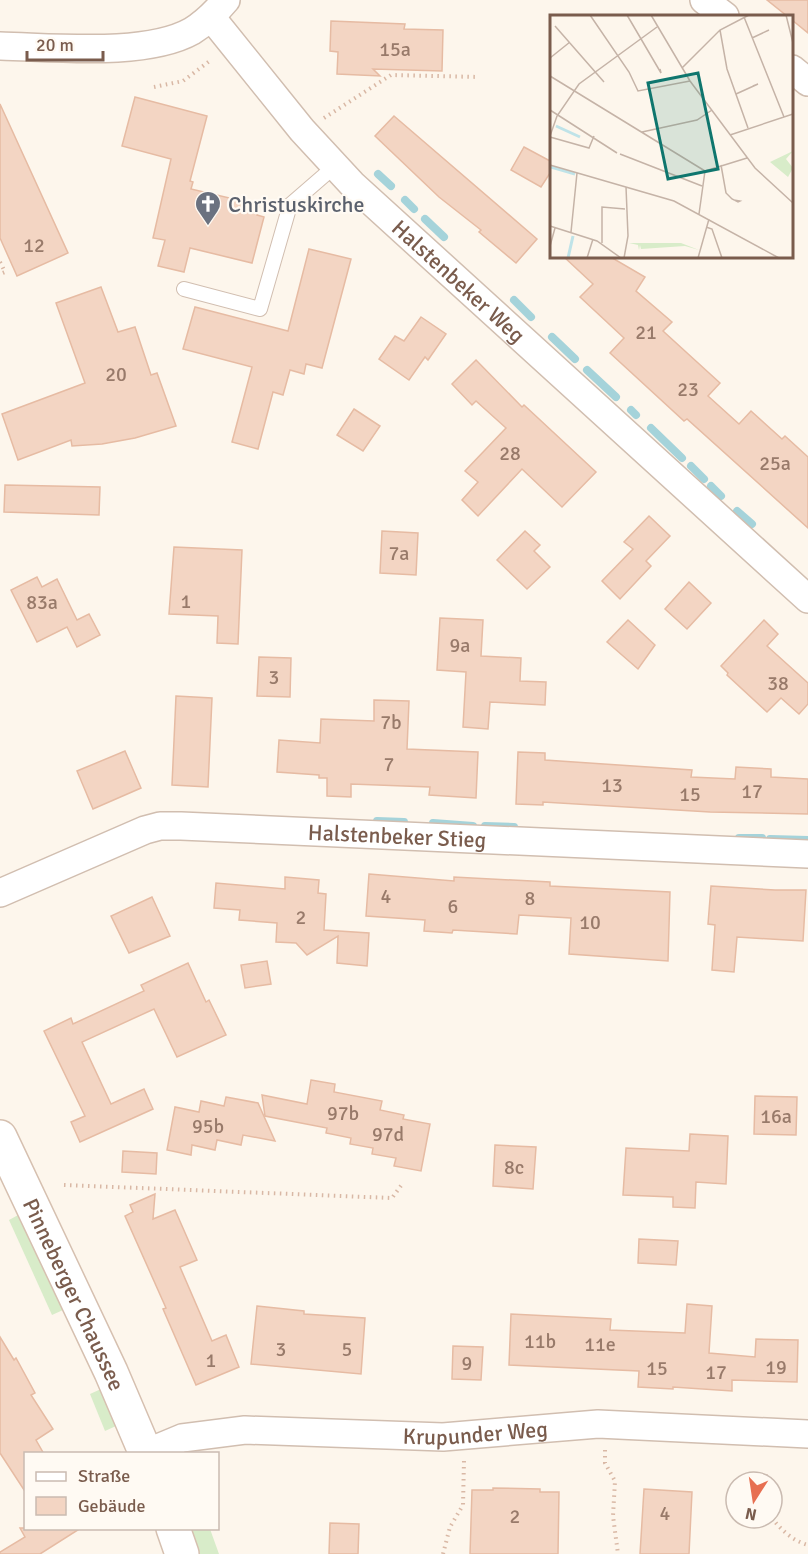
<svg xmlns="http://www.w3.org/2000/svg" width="808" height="1554" viewBox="0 0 808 1554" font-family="Signika,sans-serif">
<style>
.green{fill:#d8ecc9}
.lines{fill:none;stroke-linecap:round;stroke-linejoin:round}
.stream{stroke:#a5d3da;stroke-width:8}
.building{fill:#f3d5c3;stroke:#e6bba3;stroke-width:1.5}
.lane-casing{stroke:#d1beb0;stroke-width:16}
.street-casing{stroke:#d1beb0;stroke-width:30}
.secondary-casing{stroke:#d6c0b0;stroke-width:36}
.path{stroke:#d9b8a5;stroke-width:4;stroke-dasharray:1.5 4.5;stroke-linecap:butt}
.lane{stroke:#fff;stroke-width:14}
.street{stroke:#fff;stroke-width:27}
.secondary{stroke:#fff;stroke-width:33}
.labels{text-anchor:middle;stroke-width:4.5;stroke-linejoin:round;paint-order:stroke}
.number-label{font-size:20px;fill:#987a6a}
.worship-label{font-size:22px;fill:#5b616d;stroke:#fffaf3;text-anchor:start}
.street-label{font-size:22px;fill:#7a5c4d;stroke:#fffaf3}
.inset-river{fill:none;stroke:#bfe3e8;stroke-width:3}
.inset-road{fill:none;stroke:#c5b3a7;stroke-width:1.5}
.view{fill:#0f766e;fill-opacity:0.15;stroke:#0f766e;stroke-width:3}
.inset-edge{fill:none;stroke:#7a5c4d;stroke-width:3}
</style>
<rect width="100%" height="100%" fill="#fdf6ec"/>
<!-- green -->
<g class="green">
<path d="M20 1214 63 1310 52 1315 9 1220Z"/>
<path d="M101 1389 116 1426 105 1431 90 1394Z"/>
<path d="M191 1529H210L219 1554H200Z"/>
</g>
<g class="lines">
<!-- stream -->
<g class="stream">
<path d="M378 174 391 186"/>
<path d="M405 200 414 209"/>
<path d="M425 219 444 237"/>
<path d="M514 300 531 317"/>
<path d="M552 337 575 359"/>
<path d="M587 370 616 397"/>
<path d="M631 410 636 415"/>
<path d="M651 428 682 458"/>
<path d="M691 466 704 479"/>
<path d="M711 486 721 496"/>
<path d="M737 511 752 524"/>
<path d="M377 821 404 822"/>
<path d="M433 823 473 826"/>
<path d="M485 826 514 827"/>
<path d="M739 838H762"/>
<path d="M770 839 808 840"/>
</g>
</g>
<!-- building -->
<g class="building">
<path d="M767 0H808V33L792 20V16H787Z"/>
<path d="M331 21 405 24 404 29 443 30 442 71 373 69 380 76 337 74 338 52 330 51Z"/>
<path d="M135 97 207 116 190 181 193 182 191 189 259 205 257 215 264 217 252 263 190 248 184 272 158 266 165 240 153 238 171 159 122 146Z"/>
<path d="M0 104 68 253 17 276 0 238Z"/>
<path d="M394 116 537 239 516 263 479 232 481 230 439 197 375 136Z"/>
<path d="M524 147 552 162V170L541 187 511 170Z"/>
<path d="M309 249 351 259 322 368 306 364 304 374 290 370 283 395 273 392 258 449 232 442 252 367 183 349 195 307 288 331Z"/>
<path d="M563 256H609L645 277 636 291 672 322 663 331 720 383 708 396 739 424 751 411 782 439 785 436 808 457V528L687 419 684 421 610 353 624 338 580 297 593 284Z"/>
<path d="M101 287 118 332 135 327 151 375 157 373 176 426 135 438 102 444 72 446 71 440 18 460 2 414 85 383 56 303Z"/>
<path d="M421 317 446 334 428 360 425 357 409 380 379 359 395 336 404 341Z"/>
<path d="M476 360 522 407 524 405 596 472 562 507 522 469 478 516 462 500 478 482 465 471 506 428 476 401 472 405 452 384Z"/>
<path d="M354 409 380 426 363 451 337 435Z"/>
<path d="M5 485 100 487 99 515 4 512Z"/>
<path d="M649 516 670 536 646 561 651 566 620 599 602 581 633 549 624 542Z"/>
<path d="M382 531 418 533 416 575 380 573Z"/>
<path d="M525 531 540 545 534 551 550 567 527 589 497 560Z"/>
<path d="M174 547 242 550 238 644 217 643 218 616 169 614Z"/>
<path d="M37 577 42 587 57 579 77 620 89 614 100 635 77 647 67 627 37 642 11 590Z"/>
<path d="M689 582 711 603 687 629 665 609Z"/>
<path d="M440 618 483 620 481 656 521 658 520 681 546 682 545 705 490 702 488 729 463 727 466 672 437 670Z"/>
<path d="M628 620 655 645 638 669 607 642Z"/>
<path d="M764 620 778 634 767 646 808 683V704L799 714 781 698 767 712 727 675 728 673 721 666Z"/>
<path d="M259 657 291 658 290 697 257 696Z"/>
<path d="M176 696 212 698 208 787 172 785Z"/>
<path d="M374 700 409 701 407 749 478 752 476 798 429 795 430 787 351 784V797L327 796V778H319V775L277 772 279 740 320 743 321 719 374 721Z"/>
<path d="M125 751 141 788 93 809 77 771Z"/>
<path d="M518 752 545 753V760L692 770 691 777 735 779 736 767 771 769V777L808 779V814L710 812 543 802V805L516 804Z"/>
<path d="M369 874 454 881V877L550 882V886L670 892 668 961 569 954 571 918 519 915 517 934 453 930 452 933 424 931 425 920 366 916Z"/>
<path d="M285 877 319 880 318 893 326 894 324 930 369 933 367 966 337 963 338 936 307 955 296 943 276 942 277 923 239 920 240 910 214 908 216 883 285 889Z"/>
<path d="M711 886 775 890H806L803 941 737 937 734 972 712 970 715 925 708 924Z"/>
<path d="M152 897 170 936 129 953 111 916Z"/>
<path d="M267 961 271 984 245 988 241 965Z"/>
<path d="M188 963 206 1002 209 1000 226 1035 177 1057 154 1009 82 1042 111 1104 144 1089 153 1109 80 1142 71 1122 85 1116 44 1031 71 1018 73 1024 144 991 141 985Z"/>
<path d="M311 1080 335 1084 334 1092 382 1101 380 1110 404 1115 403 1119 430 1124 421 1171 394 1166 396 1158 372 1154 373 1148 350 1144 351 1138 326 1133 327 1128 265 1116 262 1095 307 1104Z"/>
<path d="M755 1096 797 1097 796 1135 754 1134Z"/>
<path d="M226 1097 258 1103 275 1141 243 1135 241 1145 217 1140 215 1150 192 1145 191 1155 167 1150 175 1107 199 1112 201 1101 224 1106Z"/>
<path d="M690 1134 728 1136 726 1184 696 1182 695 1208 673 1207V1197L623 1195 626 1148 689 1151Z"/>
<path d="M495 1145 536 1147 533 1189 493 1186Z"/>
<path d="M123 1151 157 1153 156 1174 122 1172Z"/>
<path d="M155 1194 153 1219 175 1210 197 1260 180 1267 212 1341 226 1335 239 1367 196 1385 163 1309 166 1308 125 1216 133 1212 130 1205Z"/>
<path d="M639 1239 678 1241 676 1265 638 1263Z"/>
<path d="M687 1304 712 1306 709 1353 755 1357 756 1339 798 1340 797 1382 732 1380V1391L673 1387V1389L638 1387 639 1371 509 1365 511 1314 611 1319 610 1330 685 1333Z"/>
<path d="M257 1306 304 1311V1314L365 1318 361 1374 251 1364Z"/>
<path d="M0 1337 14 1360 16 1358 35 1393 31 1395 53 1429 36 1440 44 1454H26V1493L0 1453Z"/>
<path d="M453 1346 483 1347 481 1380 452 1379Z"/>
<path d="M493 1488 540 1489V1492H559L558 1554H470L472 1490H493Z"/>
<path d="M644 1489 692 1492 689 1554H640Z"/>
<path d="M330 1523 359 1524 358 1554H329Z"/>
<path d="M20 1528H81L40 1554H0V1552L25 1537Z"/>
</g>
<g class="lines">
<defs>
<path id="lane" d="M184 289 260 309 290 205 335 166"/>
<g id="street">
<path d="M704 0 725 16"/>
<path id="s1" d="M211 17 302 130 352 184 808 599"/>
<path d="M0 46C53 47 146 57 192 31 205 23 216 12 226 0"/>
<path d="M792 69 808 82"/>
<path id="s2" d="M0 893 145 830 160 826H181L808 854"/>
<path id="s3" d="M146 1453 182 1438 245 1430 443 1437 598 1424 808 1434"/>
</g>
<g id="secondary">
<path id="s4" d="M0 1137 111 1372 146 1454"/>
<path d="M173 1528 182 1554"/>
</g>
</defs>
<!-- lane casing -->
<use href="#lane" class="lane-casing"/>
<!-- street casing -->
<use href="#street" class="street-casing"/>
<!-- secondary casing -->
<use href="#secondary" class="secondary-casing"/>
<!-- path -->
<g class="path">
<path d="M154 87 183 81 211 60"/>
<path d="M324 118 391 75 479 77"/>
<path d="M0 262 5 272 0 274"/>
<path d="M64 1185 392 1198 403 1183"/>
<path d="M605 1450V1463L615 1481 613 1516 618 1554"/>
<path d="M766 1482V1470"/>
<path d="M772 1518C781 1530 793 1541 808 1545"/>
<path d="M443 1554 450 1527 463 1505 464 1460"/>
</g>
<!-- lane -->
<use href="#lane" class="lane"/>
<!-- street -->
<use href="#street" class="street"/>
<!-- secondary -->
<use href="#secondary" class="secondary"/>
</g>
<!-- icons -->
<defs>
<symbol id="church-pin" viewBox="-11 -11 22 30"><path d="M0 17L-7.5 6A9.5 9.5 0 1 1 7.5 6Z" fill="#6b7280" stroke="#fffaf3"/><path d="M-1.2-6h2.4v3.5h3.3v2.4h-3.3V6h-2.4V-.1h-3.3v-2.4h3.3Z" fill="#fff"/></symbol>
</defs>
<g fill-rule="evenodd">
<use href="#church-pin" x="193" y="189" width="30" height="40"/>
</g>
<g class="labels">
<!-- number labels -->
<g class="number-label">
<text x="395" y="56">15a</text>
<text x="34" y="252">12</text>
<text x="646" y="339">21</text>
<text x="116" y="381">20</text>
<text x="688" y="396">23</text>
<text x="510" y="460">28</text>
<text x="775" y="470">25a</text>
<text x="399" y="560">7a</text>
<text x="186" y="608">1</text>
<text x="42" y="609">83a</text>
<text x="460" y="652">9a</text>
<text x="274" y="684">3</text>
<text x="778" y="690">38</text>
<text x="391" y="729">7b</text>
<text x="389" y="771">7</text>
<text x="612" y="792">13</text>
<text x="752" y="798">17</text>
<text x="690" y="801">15</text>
<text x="386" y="903">4</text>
<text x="530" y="905">8</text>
<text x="453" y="913">6</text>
<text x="301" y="924">2</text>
<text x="590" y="929">10</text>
<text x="343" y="1120">97b</text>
<text x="776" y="1123">16a</text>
<text x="208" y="1133">95b</text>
<text x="388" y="1141">97d</text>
<text x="514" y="1174">8c</text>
<text x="540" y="1348">11b</text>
<text x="600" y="1351">11e</text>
<text x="281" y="1356">3</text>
<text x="347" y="1356">5</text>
<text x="211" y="1367">1</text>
<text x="467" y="1370">9</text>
<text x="776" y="1374">19</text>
<text x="657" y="1375">15</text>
<text x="716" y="1379">17</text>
<text x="665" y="1520">4</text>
<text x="515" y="1523">2</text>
</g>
<!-- worship labels -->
<g class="worship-label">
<text x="228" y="212">Christuskirche</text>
</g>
<!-- street labels -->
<g class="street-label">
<text dy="8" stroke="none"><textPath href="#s1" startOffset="363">Halstenbeker Weg</textPath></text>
<text dy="8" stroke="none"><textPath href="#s2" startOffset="411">Halstenbeker Stieg</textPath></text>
<text dy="8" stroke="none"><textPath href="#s4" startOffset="174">Pinneberger Chaussee</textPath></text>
<text dy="8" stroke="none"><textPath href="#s3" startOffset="333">Krupunder Weg</textPath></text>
</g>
</g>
<!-- overview -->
<g transform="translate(550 15)">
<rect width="243" height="243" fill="#fdf6ec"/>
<path d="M243 136 236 144 243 153 238 162 220 147ZM79 228H131L149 235 135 231 91 234 90 230 89 235 88 230Z" fill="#d8ecc9"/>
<path class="inset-river" d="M6 111 30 122M1 152 25 159M18 243 23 221"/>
<path class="inset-road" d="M40 0 79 57 88 76 140 66M77 0 111 58 110 54M101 0 140 66 205 153 243 188M236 0 243 28M194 2 234 102M5 11 54 67M170 15 177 54 198 113M202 23 219 15M0 43 20 27M132 53 170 15 199 0M0 61 155 156M186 79 208 69 203 71M0 95 67 138M92 117 147 105 162 95M180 120 243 99M0 121 7 101 29 69 107 12M0 122 39 133 44 121M70 139 152 171M0 150 124 186 229 243M171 150 176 178 182 184 188 187 190 186 184 185M155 156 197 143M149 199 155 156M0 211 47 226 71 243M156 212 162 214 172 243M21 217 27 158M52 228V192L75 194M0 231 5 213M37 243 43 224M74 243 78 221 76 172M148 243 159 204"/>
<path class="view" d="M148 58 168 154 118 164 98 68Z"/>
<rect width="243" height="243" class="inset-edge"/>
</g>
<!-- legend -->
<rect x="24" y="1452" width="195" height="78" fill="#fffaf3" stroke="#cabbb1" stroke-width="1.5"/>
<rect x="36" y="1472" width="30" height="9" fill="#ffffff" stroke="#cabbb1" stroke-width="1.5"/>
<text x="78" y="1482" font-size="18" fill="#7a5c4d">Straße</text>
<rect x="36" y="1497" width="30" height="18" fill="#f3d5c3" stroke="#cabbb1" stroke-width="1.5"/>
<text x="78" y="1512" font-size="18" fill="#7a5c4d">Gebäude</text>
<!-- north arrow -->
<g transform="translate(754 1500) rotate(192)"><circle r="28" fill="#fffaf3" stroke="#cabbb1" stroke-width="1.5"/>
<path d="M0-4.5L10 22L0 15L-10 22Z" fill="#e76f51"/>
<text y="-9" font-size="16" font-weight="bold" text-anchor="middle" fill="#7a5c4d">N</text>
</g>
<!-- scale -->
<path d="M27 51v9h76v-9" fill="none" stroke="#7a5c4d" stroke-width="3"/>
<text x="36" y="51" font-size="18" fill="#7a5c4d" stroke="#fffaf3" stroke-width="4.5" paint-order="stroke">20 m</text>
</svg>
